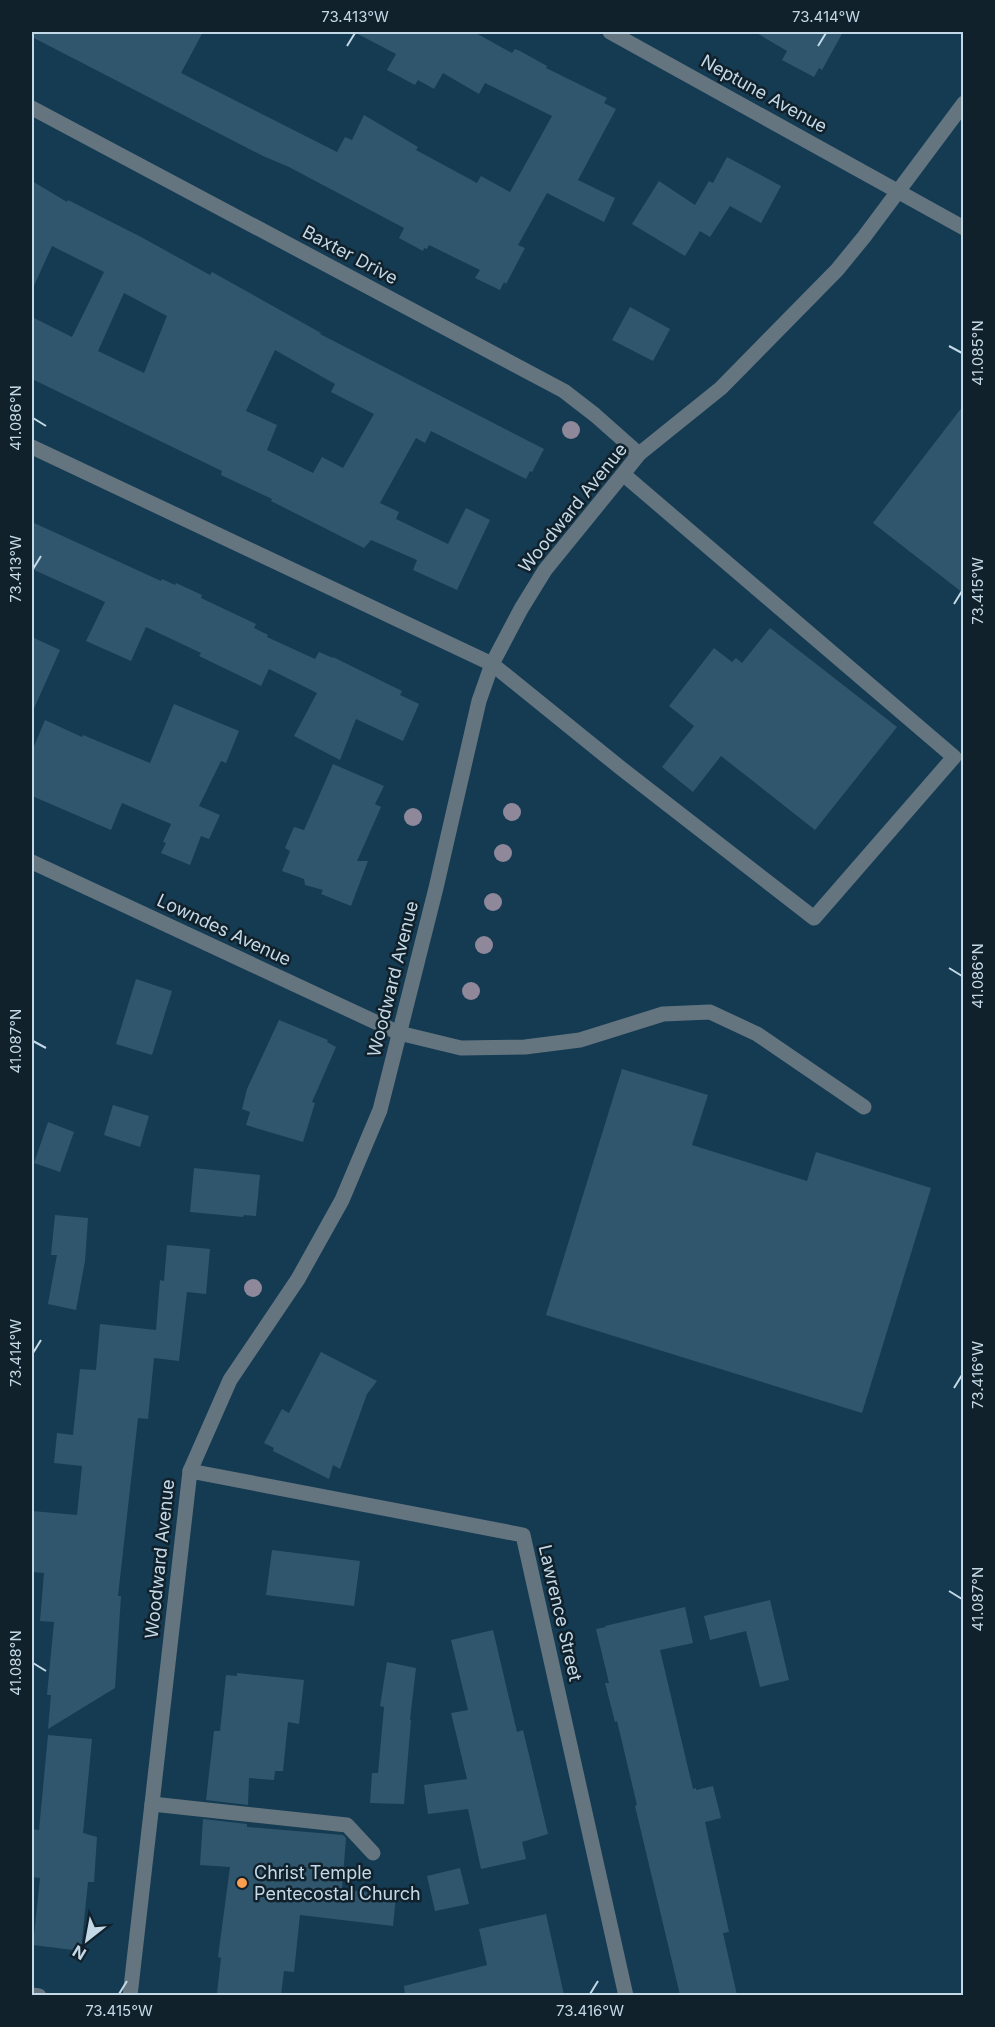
<svg xmlns="http://www.w3.org/2000/svg" width="995" height="2027" viewBox="0 0 995 2027" font-family="Inter,sans-serif">
<style>
.building{fill:#30566e;fill-rule:evenodd}
.lines{fill:none;stroke-linecap:round;stroke-linejoin:round}
.minor{stroke:#647580;stroke-width:15}
.tree{fill:#8f879a}
.ticks{fill:none;stroke:#c4d9e7;stroke-width:2}
.poi-dot{fill:#fb9e50;stroke:#11212b;stroke-width:2}
.labels{text-anchor:middle;stroke-width:5;stroke-linejoin:round;paint-order:stroke}
.street-label{font-size:18px;fill:#c4d9e7;stroke:#11212b}
.poi-label{font-size:18px;fill:#c4d9e7;stroke:#11212b;text-anchor:start}
.neatline{fill:none;stroke:#c4d9e7;stroke-width:2}
.ticks-label{font-size:15px;text-anchor:middle;fill:#c4d9e7}
</style>
<rect width="100%" height="100%" fill="#143b52"/>
<!-- building -->
<g class="building">
<path d="M32 32H203L181 73 337 152 345 137 352 140 364 115 418 147 416 150 477 183 481 176 510 192 552 116 485 83 479 94 443 73 434 89 418 80 415 85 387 70 396 54 354 32H474L512 53 515 49 520 51 547 66 546 68 607 98 604 103 616 109 578 180 615 198 604 222 547 193 518 245 525 248 506 284 504 282 500 290 475 278 480 270 429 245 427 249 424 248 423 251 399 238 404 228 289 167 263 156 32 37Z"/>
<path d="M755 32H843L822 70 819 68 814 77 782 60 787 51Z"/>
<path d="M727 157 781 186 761 223 730 206 710 237 700 231 685 256 632 224 659 181 695 205 709 181 713 183Z"/>
<path d="M32 181 67 202 68 200 141 237 210 275 212 272 321 333 320 334 544 449 532 472 530 471 526 479 431 431 425 443 416 438 380 503 399 512 396 519 448 544 466 508 490 520 457 590 413 570 417 560 371 540 364 548 271 501 272 499 221 475 222 471 32 379V317L72 337 104 272 52 246 32 290ZM124 293 167 316 144 373 98 351ZM275 350 335 384 331 392 374 414 343 468 322 457 313 473 267 450 277 425 246 411Z"/>
<path d="M630 307 670 329 653 361 612 340Z"/>
<path d="M963 406V593L873 523Z"/>
<path d="M32 522 161 581 162 579 175 585 176 583 202 595 201 598 256 624 254 628 268 635 267 637 315 659 319 652 333 658V657L402 691 400 695 419 704 403 741 356 719 340 760 294 736 317 693 269 669 261 686 199 656 201 653 146 627 131 661 86 641 105 602 32 569Z"/>
<path d="M770 628 897 727 815 830 721 756 693 792 662 767 694 726 669 706 714 648 732 662 736 658 742 663Z"/>
<path d="M32 637 60 650 32 713Z"/>
<path d="M174 704 239 731 226 763 221 761 199 806 220 815 209 839 201 836 190 865 161 853 166 843 163 842 171 824 122 803 111 830 32 796V751L45 720 82 737 83 735 150 763Z"/>
<path d="M333 764 384 786 375 804 381 807 357 861H368L351 906 321 894 323 890 305 885 304 879 282 871 290 851 285 848 294 827 304 830Z"/>
<path d="M136 979 172 991 152 1055 116 1044Z"/>
<path d="M279 1020 328 1040 327 1042 336 1047 312 1102 315 1103 303 1142 246 1125 250 1112 242 1109 247 1089Z"/>
<path d="M622 1069 708 1095 692 1145 807 1181 816 1152 931 1188 862 1413 546 1315Z"/>
<path d="M113 1105 149 1116 140 1147 104 1135Z"/>
<path d="M48 1122 74 1132 60 1172 34 1163Z"/>
<path d="M194 1168 260 1175 256 1216 244 1215 243 1217 190 1212Z"/>
<path d="M55 1215 88 1218 85 1261 76 1310 48 1304 57 1255H51Z"/>
<path d="M167 1245 210 1249 206 1294 187 1292 179 1361 154 1358 148 1419 138 1418 118 1596H121L115 1688 48 1729 51 1695H47L54 1622 40 1621 44 1573 32 1572V1511L77 1515 82 1466 54 1463 57 1433 73 1435 80 1369 96 1370 100 1324 156 1330 160 1280 164 1281Z"/>
<path d="M321 1352 377 1381 367 1394 340 1469 333 1465 329 1479 273 1451 274 1448 264 1443 282 1409 289 1413Z"/>
<path d="M272 1550 360 1561 354 1606 266 1595Z"/>
<path d="M770 1600 789 1680 760 1687 746 1631 710 1640 704 1616Z"/>
<path d="M685 1607 693 1643 660 1650 693 1789 696 1788V1790L713 1786 721 1818 705 1822 729 1932 723 1933 737 1995H680L635 1806 637 1805 617 1721 615 1722 605 1683H609L596 1629 606 1627 605 1626Z"/>
<path d="M493 1630 517 1732 523 1730 548 1834 522 1842 526 1859 481 1869 468 1809 428 1814 424 1785 467 1779 451 1713 468 1710 451 1640Z"/>
<path d="M387 1662 416 1668 410 1720H411L404 1804 370 1803 372 1773H378L384 1707 380 1706Z"/>
<path d="M237 1673 304 1680 299 1724 288 1722 283 1771H275L274 1780 249 1778 248 1805 206 1800 214 1731H220L226 1675 237 1676Z"/>
<path d="M48 1735 92 1739 83 1833 97 1837 94 1882H88L81 1951 33 1945 40 1878 32 1877V1829L39 1830Z"/>
<path d="M203 1819 247 1824V1827L343 1835 346 1838 342 1889 396 1896 393 1926 300 1915 294 1972 284 1971 281 1995H238L217 1993 221 1958 218 1957 230 1867 200 1865Z"/>
<path d="M460 1868 469 1904 435 1911 427 1876Z"/>
<path d="M546 1914 564 1995H405L404 1986 487 1965 479 1929Z"/>
</g>
<g class="lines">
<!-- minor -->
<g class="minor">
<path d="M610 32 964 228"/>
<path d="M32 108 564 391 595 415 639 454"/>
<path d="M32 447 492 664 622 769 814 918 954 757 623 474"/>
<path d="M32 862 399 1033 461 1048 525 1047 580 1040 663 1014 710 1012 757 1034 864 1107"/>
<path d="M190 1471 523 1535 626 1996"/>
<path d="M152 1804 347 1825 373 1853"/>
<path d="M32 1995 39 1996"/>
<path d="M130 1996 190 1471 230 1380 298 1279 342 1200 380 1110 436 888 479 701 492 664 521 609 545 570 623 474 639 454 721 388 837 270 864 237 964 103"/>
</g>
</g>
<!-- trees -->
<g class="tree">
<circle cx="571" cy="430" r="9"/>
<circle cx="512" cy="812" r="9"/>
<circle cx="413" cy="817" r="9"/>
<circle cx="503" cy="853" r="9"/>
<circle cx="493" cy="902" r="9"/>
<circle cx="484" cy="945" r="9"/>
<circle cx="471" cy="991" r="9"/>
<circle cx="253" cy="1288" r="9"/>
</g>
<!-- ticks -->
<path class="ticks" d="M347 46 355 33M818 46 826 33M949 346 962 353M33 418 46 426M33 569 41 556M954 604 962 591M949 968 962 976M33 1041 46 1048M33 1353 41 1340M954 1388 962 1375M949 1591 962 1599M33 1663 46 1671M119 1994 127 1981M590 1994 598 1981"/>
<!-- markers -->
<circle class="poi-dot" cx="242" cy="1883" r="6"/>
<g class="labels">
<!-- street labels -->
<g class="street-label">
<text transform="translate(764 94) rotate(29)" y="6">Neptune Avenue</text>
<text transform="translate(350 255) rotate(28)" y="6">Baxter Drive</text>
<text transform="translate(573 508) rotate(-51)" y="6">Woodward Avenue</text>
<text transform="translate(224 930) rotate(25)" y="6">Lowndes Avenue</text>
<text transform="translate(393 979) rotate(-76)" y="6">Woodward Avenue</text>
<text transform="translate(160 1559) rotate(-84)" y="6">Woodward Avenue</text>
<text transform="translate(560 1613) rotate(77)" y="6">Lawrence Street</text>
</g>
<!-- poi labels -->
<g class="poi-label">
<text x="254" y="1879">Christ Temple<tspan x="254" dy="21">Pentecostal Church</tspan></text>
</g>
</g>
<!-- border -->
<rect width="995" height="2027" fill="none" stroke="#11212b" stroke-width="66"/>
<!-- north arrow -->
<g transform="translate(87 1940) rotate(211)" stroke="#11212b" stroke-width="4.5" paint-order="stroke">
<path d="M0-4.5L10 22L0 15L-10 22Z" fill="#c4d9e7"/>
<text y="-9" font-size="16" font-weight="bold" text-anchor="middle" fill="#c4d9e7">N</text>
</g>
<rect x="33" y="33" width="929" height="1961" class="neatline"/>
<g class="ticks-label">
<text x="355" y="22">73.413°W</text>
<text x="826" y="22">73.414°W</text>
<text transform="translate(978 353) rotate(-90)" y="5">41.085°N</text>
<text transform="translate(16 418) rotate(-90)" y="5">41.086°N</text>
<text transform="translate(16 569) rotate(-90)" y="5">73.413°W</text>
<text transform="translate(978 591) rotate(-90)" y="5">73.415°W</text>
<text transform="translate(978 976) rotate(-90)" y="5">41.086°N</text>
<text transform="translate(16 1041) rotate(-90)" y="5">41.087°N</text>
<text transform="translate(16 1353) rotate(-90)" y="5">73.414°W</text>
<text transform="translate(978 1375) rotate(-90)" y="5">73.416°W</text>
<text transform="translate(978 1599) rotate(-90)" y="5">41.087°N</text>
<text transform="translate(16 1663) rotate(-90)" y="5">41.088°N</text>
<text x="119" y="2016">73.415°W</text>
<text x="590" y="2016">73.416°W</text>
</g>
</svg>
